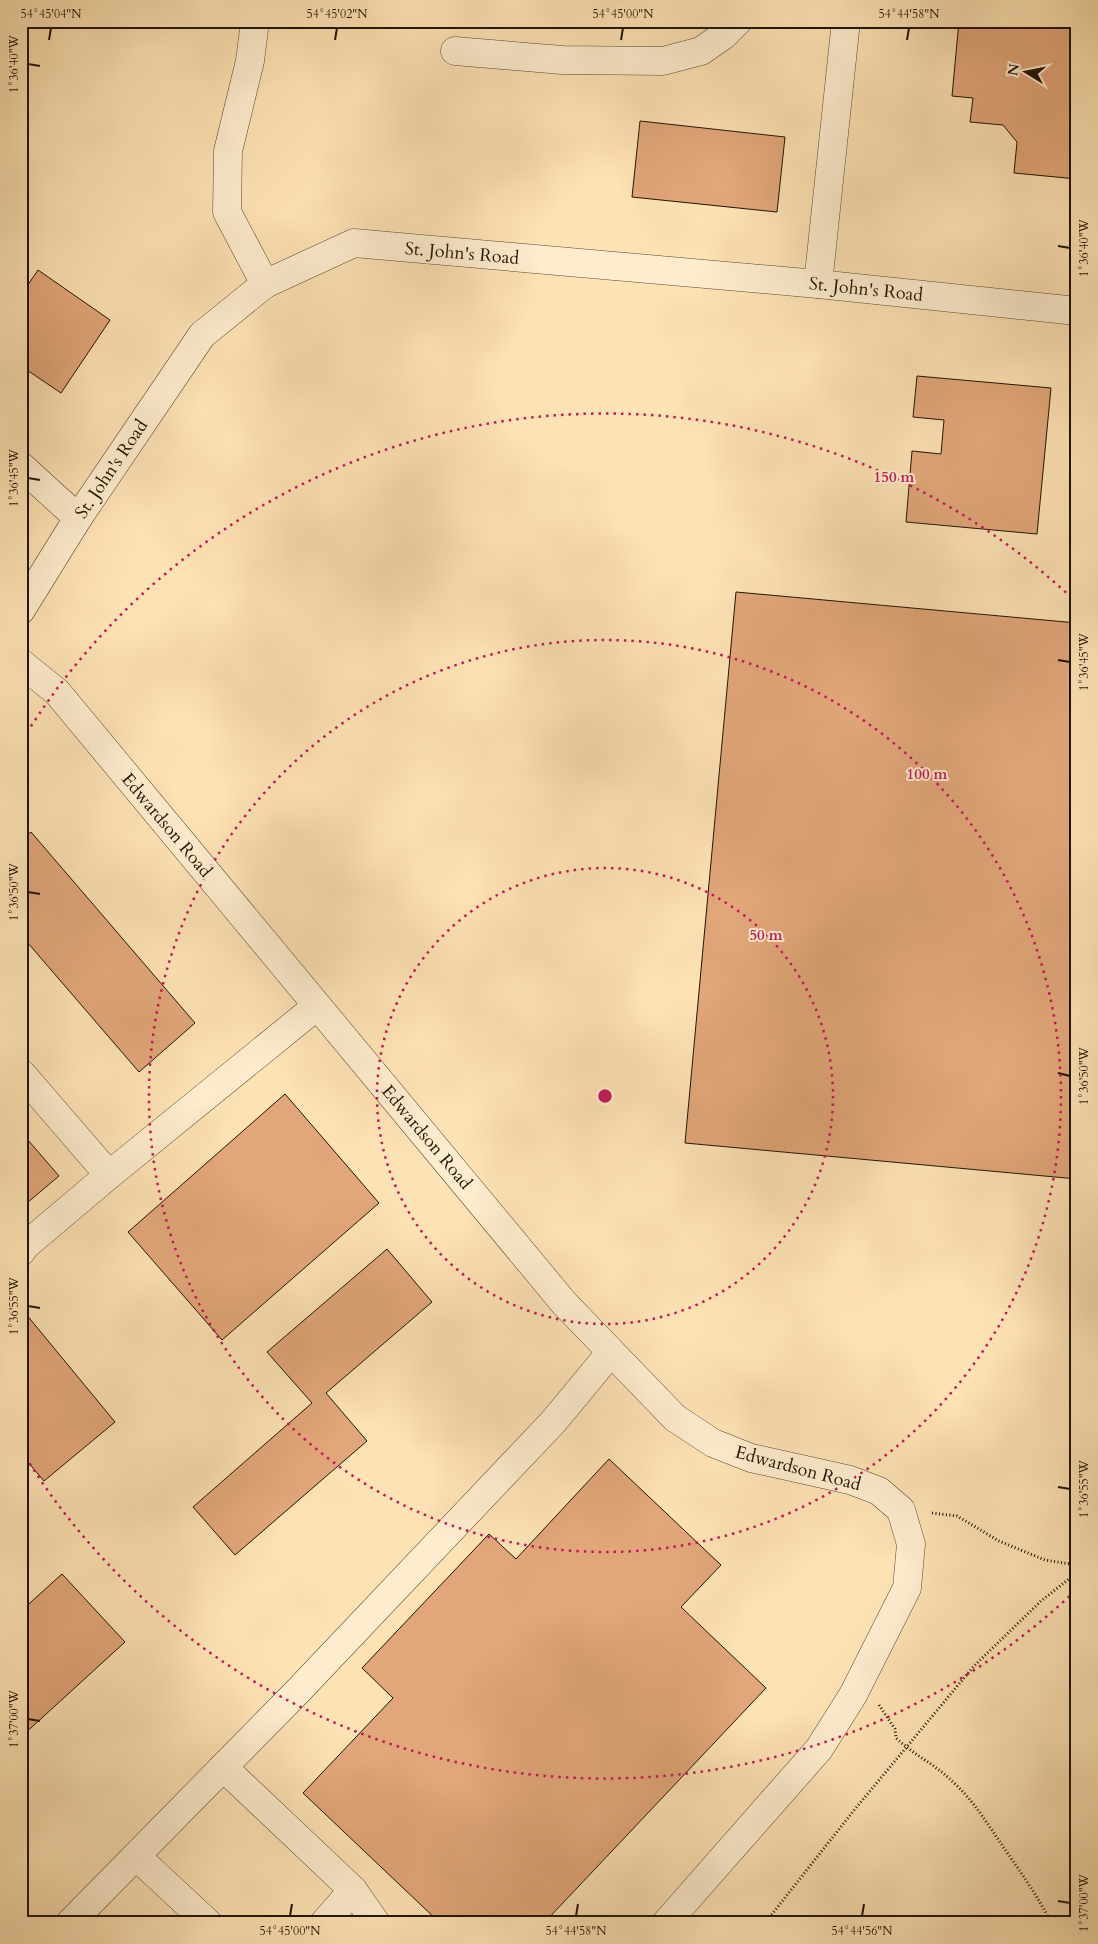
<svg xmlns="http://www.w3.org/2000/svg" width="1098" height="1944" viewBox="0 0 1098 1944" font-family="Cardo,serif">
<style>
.building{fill:#e1a679;stroke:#1f1405}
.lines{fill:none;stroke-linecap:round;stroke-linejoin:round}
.minor-casing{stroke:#564830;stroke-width:29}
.path{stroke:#1f1405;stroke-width:3;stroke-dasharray:1 2.5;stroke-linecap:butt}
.minor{stroke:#feecce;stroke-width:28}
.ticks{fill:none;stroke:#1f1405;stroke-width:2}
.ring{fill:none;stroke:#c2185b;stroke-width:2.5;stroke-dasharray:2.5 5}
.labels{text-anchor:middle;stroke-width:4;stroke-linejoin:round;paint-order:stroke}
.street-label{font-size:18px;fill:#1f1405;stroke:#feecce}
.centre{fill:#c2185b;stroke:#feecce;stroke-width:2.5}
.ring-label{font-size:15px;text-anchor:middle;font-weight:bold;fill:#c2185b;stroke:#feecce;stroke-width:4;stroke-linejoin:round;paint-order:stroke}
.neatline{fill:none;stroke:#1f1405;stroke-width:2}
.ticks-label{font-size:12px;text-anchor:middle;fill:#1f1405}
</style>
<rect width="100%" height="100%" fill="#fde2b3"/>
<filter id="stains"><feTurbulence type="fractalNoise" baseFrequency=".004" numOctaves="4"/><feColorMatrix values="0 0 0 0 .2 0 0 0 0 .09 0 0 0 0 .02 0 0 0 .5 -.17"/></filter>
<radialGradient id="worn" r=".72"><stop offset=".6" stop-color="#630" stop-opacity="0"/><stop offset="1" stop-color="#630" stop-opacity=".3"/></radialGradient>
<!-- building -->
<g class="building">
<path d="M959 21H1077V179L1014 173 1017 142 1003 125 970 122 973 98 952 96Z"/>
<path d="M640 121 785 137 777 212 632 197Z"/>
<path d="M38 270 110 320 61 393 21 366V295Z"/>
<path d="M917 376 1051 388 1037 534 906 522 912 451 941 454 944 420 913 417Z"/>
<path d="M736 592 1077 623V1179L685 1143Z"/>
<path d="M31 832 195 1023 139 1072 21 935V840Z"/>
<path d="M285 1094 379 1203 222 1340 128 1232Z"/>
<path d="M21 1132 59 1176 21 1208Z"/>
<path d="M387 1249 432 1302 326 1393 367 1441 235 1555 193 1507 312 1403 267 1352Z"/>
<path d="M21 1308 115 1422 44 1481 21 1454Z"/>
<path d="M609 1459 721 1565 681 1607 766 1688 544 1923H440L303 1793 393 1698 362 1668 489 1534 516 1559Z"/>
<path d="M62 1574 125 1642 21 1737V1611Z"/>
</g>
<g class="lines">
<defs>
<g id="minor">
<path d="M255 21 250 61 228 151 227 212 265 284"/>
<path d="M455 51 562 60 663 61 701 51 724 35 738 21"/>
<path d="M818 284 846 21"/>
<path d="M21 466 78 518"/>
<path d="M21 610 78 518 202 335 265 284 354 243 818 284 1077 311"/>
<path d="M21 663 57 692 564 1303 675 1418 713 1443 751 1458 850 1480 879 1491 901 1510 911 1544 907 1588 853 1695 819 1749 666 1923"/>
<path d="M21 1073 109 1175"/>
<path d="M21 1252 25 1246 109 1175 317 1006"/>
<path d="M223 1767 353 1890 376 1923"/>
<path d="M136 1856 208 1923"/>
<path d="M70 1923 298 1691 554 1421 611 1352"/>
<path d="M324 1923 353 1890"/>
</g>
</defs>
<!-- minor casing -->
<use href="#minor" class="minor-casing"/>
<!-- path -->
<g class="path">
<path d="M932 1513 957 1516 999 1541 1045 1560 1077 1565"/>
<path d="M879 1705 895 1729 896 1738C914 1755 936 1765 953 1782 973 1800 987 1823 1002 1845 1019 1870 1038 1896 1051 1923"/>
<path d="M765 1923 855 1809 974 1666 1041 1601 1069 1579 1077 1576"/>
</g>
<!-- minor -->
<use href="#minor" class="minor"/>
</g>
<!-- ticks -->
<path class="ticks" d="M49 40 51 28M335 40 337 28M621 40 623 28M907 40 909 28M28 64 40 66M1058 246 1070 248M28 478 40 480M1058 660 1070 662M28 892 40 894M1058 1073 1070 1076M28 1306 40 1308M1058 1487 1070 1489M28 1719 40 1721M1058 1901 1070 1903M290 1916 292 1904M576 1916 578 1904M862 1916 864 1904"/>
<!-- distance rings -->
<g class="ring">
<circle cx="605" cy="1096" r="228"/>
<circle cx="605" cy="1096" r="456"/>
<path d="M1075 1591A683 683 0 0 1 23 1453M23 739A683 683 0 0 1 1075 601"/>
</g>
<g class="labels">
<!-- street labels -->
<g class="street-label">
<text transform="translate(462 253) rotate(5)" y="6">St. John's Road</text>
<text transform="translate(866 289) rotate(6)" y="6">St. John's Road</text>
<text transform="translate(111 469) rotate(-56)" y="6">St. John's Road</text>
<text transform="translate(167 825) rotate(50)" y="6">Edwardson Road</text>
<text transform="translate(427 1137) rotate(50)" y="6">Edwardson Road</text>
<text transform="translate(798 1468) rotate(15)" y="6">Edwardson Road</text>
</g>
</g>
<circle cx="605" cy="1096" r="8" class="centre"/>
<g class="ring-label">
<text x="894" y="482">150 m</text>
<text x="927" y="779">100 m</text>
<text x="766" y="940">50 m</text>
</g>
<!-- margin -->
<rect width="1098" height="1944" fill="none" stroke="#fde2b3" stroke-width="55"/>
<!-- north arrow -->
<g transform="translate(1026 72) rotate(280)" stroke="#feecce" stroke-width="4" paint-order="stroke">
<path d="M0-4L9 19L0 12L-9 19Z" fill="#1f1405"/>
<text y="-8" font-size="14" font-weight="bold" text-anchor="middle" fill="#1f1405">N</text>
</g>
<rect x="28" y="28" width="1042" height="1888" class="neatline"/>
<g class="ticks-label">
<text x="51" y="18">54°45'04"N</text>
<text x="337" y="18">54°45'02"N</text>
<text x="623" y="18">54°45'00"N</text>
<text x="909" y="18">54°44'58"N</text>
<text transform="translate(14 64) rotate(-90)" y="4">1°36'40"W</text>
<text transform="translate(1084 248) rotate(-90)" y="4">1°36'40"W</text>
<text transform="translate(14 478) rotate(-90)" y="4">1°36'45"W</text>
<text transform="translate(1084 662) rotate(-90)" y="4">1°36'45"W</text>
<text transform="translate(14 892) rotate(-90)" y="4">1°36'50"W</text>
<text transform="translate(1084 1076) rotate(-90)" y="4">1°36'50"W</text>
<text transform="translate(14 1306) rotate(-90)" y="4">1°36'55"W</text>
<text transform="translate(1084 1489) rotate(-90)" y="4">1°36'55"W</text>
<text transform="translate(14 1719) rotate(-90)" y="4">1°37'00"W</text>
<text transform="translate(1084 1903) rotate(-90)" y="4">1°37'00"W</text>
<text x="290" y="1935">54°45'00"N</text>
<text x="576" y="1935">54°44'58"N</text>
<text x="862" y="1935">54°44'56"N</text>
</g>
<rect width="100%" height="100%" filter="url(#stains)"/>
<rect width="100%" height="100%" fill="url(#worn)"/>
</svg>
